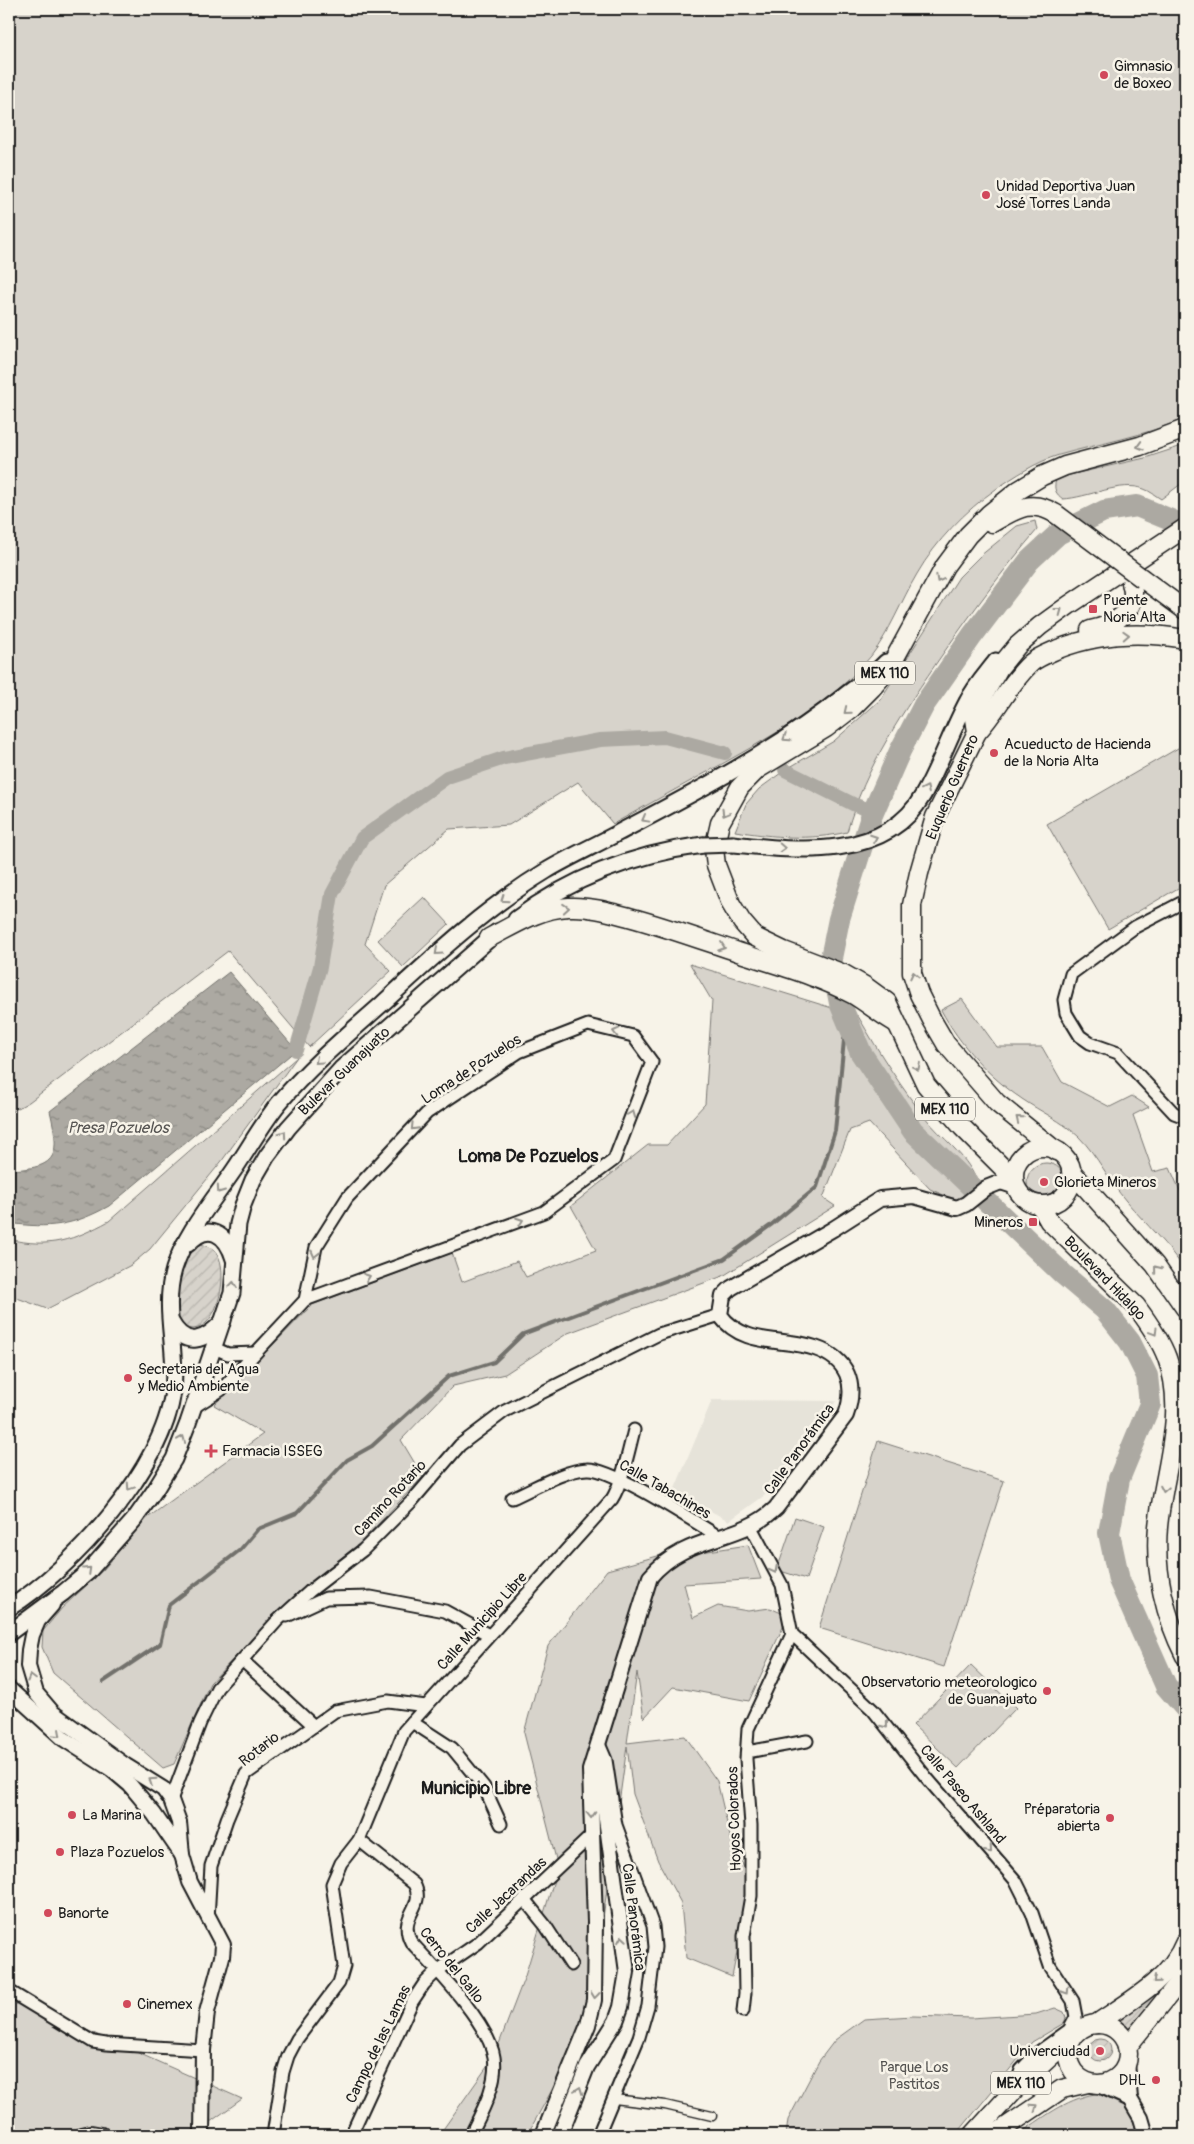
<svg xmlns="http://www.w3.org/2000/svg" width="1194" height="2144" viewBox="0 0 1194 2144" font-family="Pangolin,sans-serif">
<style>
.built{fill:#e6e3d9}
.green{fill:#d7d3cb;stroke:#7a7874;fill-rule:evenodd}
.garden{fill:url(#garden-furrows);stroke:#7a7874}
.water{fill:url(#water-ripples);stroke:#72716c}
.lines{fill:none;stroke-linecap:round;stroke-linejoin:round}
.stream{stroke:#72716c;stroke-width:4}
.canal{stroke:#aca9a2;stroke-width:14}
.river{stroke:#aca9a2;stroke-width:22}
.pedestrian-casing{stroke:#1c1c1c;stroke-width:11}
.minor-casing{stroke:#1c1c1c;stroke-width:15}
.tertiary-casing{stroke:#1c1c1c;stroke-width:18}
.secondary-casing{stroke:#1c1c1c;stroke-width:19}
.primary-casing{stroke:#1c1c1c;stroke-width:21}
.pedestrian{stroke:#f7f3e8;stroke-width:8}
.minor{stroke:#f7f3e8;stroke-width:11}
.tertiary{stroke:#f7f3e8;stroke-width:14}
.secondary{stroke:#f7f3e8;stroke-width:15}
.primary{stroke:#f7f3e8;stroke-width:18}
.secondary-bridge-casing{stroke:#1c1c1c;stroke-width:19;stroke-linecap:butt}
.primary-bridge-casing{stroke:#1c1c1c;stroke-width:21;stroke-linecap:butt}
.secondary-bridge{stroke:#f7f3e8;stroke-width:15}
.primary-bridge{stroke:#f7f3e8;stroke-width:18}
.oneway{stroke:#94928c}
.poi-dot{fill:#d1495b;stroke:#f7f3e8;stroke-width:2}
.labels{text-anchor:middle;stroke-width:5;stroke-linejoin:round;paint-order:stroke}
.shield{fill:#f7f3e8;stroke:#5e5c59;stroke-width:1}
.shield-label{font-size:14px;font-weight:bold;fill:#1c1c1c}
.poi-label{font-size:15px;fill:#1c1c1c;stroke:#f7f3e8;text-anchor:start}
.street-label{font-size:15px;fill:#1c1c1c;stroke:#f7f3e8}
.park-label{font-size:15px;fill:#545351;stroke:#f7f3e8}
.water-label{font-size:16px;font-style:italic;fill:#565452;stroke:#f7f3e8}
.quarter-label{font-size:18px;font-weight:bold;fill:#1c1c1c;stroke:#f7f3e8}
</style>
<defs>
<pattern id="garden-furrows" width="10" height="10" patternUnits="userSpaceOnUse" patternTransform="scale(1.25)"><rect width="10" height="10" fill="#d7d3cb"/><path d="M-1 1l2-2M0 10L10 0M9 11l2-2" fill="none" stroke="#b8b5ae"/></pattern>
<pattern id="water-ripples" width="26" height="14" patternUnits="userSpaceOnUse" patternTransform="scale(1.25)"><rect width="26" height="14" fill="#aca9a2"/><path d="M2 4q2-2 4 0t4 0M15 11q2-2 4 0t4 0" fill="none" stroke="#8b8983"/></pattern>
</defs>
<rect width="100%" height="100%" fill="#f7f3e8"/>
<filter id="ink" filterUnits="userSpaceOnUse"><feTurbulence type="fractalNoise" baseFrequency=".02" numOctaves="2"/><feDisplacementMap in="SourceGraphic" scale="10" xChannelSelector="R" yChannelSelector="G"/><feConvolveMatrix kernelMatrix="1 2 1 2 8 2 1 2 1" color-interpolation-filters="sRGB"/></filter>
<g filter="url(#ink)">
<!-- built -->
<path class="built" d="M712 1400 836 1401 783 1482 729 1521 674 1491Z"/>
<!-- green -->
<g class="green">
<path d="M9 9H1185V418C1145 436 1101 443 1059 455 1036 462 1015 476 996 489 965 511 936 541 917 574 901 601 890 632 871 656 831 704 775 734 722 764 685 784 649 804 613 824L578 782 509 825 449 829 384 885 365 944 391 971 309 1047 228 951 29 1102 9 1113Z"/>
<path d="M1185 445V481L1161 499C1156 496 1150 491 1144 489 1122 480 1087 498 1063 499 1056 494 1053 489 1056 480L1069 475 1145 458Z"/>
<path d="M1035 521 1037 530C1003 570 972 612 942 655 904 710 865 767 847 832 810 841 773 837 735 831L746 804 759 789 785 770 834 741 880 700 959 577 980 556 1017 526Z"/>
<path d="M1185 744V884L1108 929 1047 824Z"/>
<path d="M424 897 449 924 403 967 378 940Z"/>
<path d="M690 964 858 1016C879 1052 902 1090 929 1122 945 1141 969 1158 977 1182L957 1201 930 1189 869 1123 850 1130 823 1198 835 1206 723 1276 568 1333 505 1374 453 1386 401 1440 423 1477 360 1543 297 1593 210 1683 174 1764 163 1768 53 1673 42 1647 43 1631 62 1608 103 1570 146 1519 263 1434 214 1405 312 1305 452 1253 462 1282 517 1261 526 1277 596 1250 571 1206 648 1145H667L705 1104 712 1001Z"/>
<path d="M962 999 997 1047H1042L1062 1082 1110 1107 1132 1096 1149 1107 1133 1115 1153 1172 1170 1168 1185 1202V1270C1168 1245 1146 1224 1126 1201 1109 1181 1098 1156 1079 1137 1062 1121 1041 1112 1022 1099 989 1077 960 1045 941 1010Z"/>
<path d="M297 1057 221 1162 150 1249 131 1265 47 1309 9 1295V1239C49 1249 74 1240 109 1221Z"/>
<circle cx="1046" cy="1182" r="19"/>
<path d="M878 1441 1004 1481 944 1667 819 1628Z"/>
<path d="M795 1517 824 1527 806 1579 777 1570Z"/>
<path d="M748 1545 761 1579 684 1584 693 1618 718 1606 748 1611 770 1608 788 1616 749 1701 673 1687 644 1718 637 1672 627 1743 685 1736 717 1781 730 1836 751 1883 732 1977 686 1958 681 1903 658 1861 633 1794 627 1746 588 2025 527 2135H439L494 2057 525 1976 558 1867 524 1733 548 1646 607 1570 690 1547 681 1555ZM666 1566 647 1603 650 1578Z"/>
<path d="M971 1665 1016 1708 958 1768 913 1725Z"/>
<path d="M9 1997 39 2009 242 2099 192 2135H9Z"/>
<path d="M1055 2008 1064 2012 1066 2018 1064 2023 1032 2042 956 2135H786L788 2120 819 2061 835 2040 864 2019 913 2016 971 2018 1036 2014Z"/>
<path d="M1095 2094C1123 2094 1135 2110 1141 2135H1017C1042 2119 1065 2099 1095 2094Z"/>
</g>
<!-- garden -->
<g class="garden">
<path d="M201 1244C207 1246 214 1248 217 1254 229 1271 219 1328 193 1329 165 1329 176 1264 188 1251 192 1247 196 1246 201 1244Z"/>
<path d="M1168 1977 1171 1978 1126 2035 1116 2025Z"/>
<circle cx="1100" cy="2050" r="11"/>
</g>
<!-- water -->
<path class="water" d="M229 972 296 1050 109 1206C73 1226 49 1229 9 1223V1170C57 1168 61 1157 50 1111Z"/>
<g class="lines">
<!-- stream -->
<path class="stream" d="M103 1682 160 1644 169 1605 240 1550 258 1529 297 1513 347 1460 372 1446 449 1376 494 1362 523 1334 724 1259 771 1225 817 1187 835 1131 846 1020"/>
<!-- canal -->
<g class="canal">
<path d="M785 770 855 805 873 811"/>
<path d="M296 1050 320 967 332 894 362 838 447 777 504 758 600 740 665 737 725 753"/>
</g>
<!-- river -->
<path class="river" d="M1185 526 1137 506 1104 511 1058 534 1029 561 972 636 924 705 900 751 871 817 839 919 831 958 840 1003 861 1053 913 1131 1064 1275 1105 1310 1130 1342 1147 1376 1150 1404 1119 1479 1109 1533 1119 1580 1166 1686 1185 1708"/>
<defs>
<path id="pedestrian" d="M614 2099 665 2105 712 2116"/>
<g id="minor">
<path d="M1185 901 1135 927 1071 974 1064 1000 1066 1013 1080 1036 1090 1043 1118 1053 1174 1113 1185 1117"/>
<path d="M214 1348 228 1354 255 1353"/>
<path d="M194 1407 221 1390 305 1300 544 1212 614 1160 652 1062 633 1036 588 1025 519 1052 427 1113 347 1198 316 1247 305 1300"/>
<path d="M512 1498C533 1489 564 1470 587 1469 611 1467 693 1521 718 1536"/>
<path d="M751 1527 782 1585 792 1634 873 1710 926 1777 1016 1881 1032 1913 1050 1966 1073 2001 1076 2017 1069 2030 1037 2053 1021 2070 1016 2085"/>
<path d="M287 1616 326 1598 371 1597 445 1611 489 1635"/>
<path d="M242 1660 314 1726"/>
<path d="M412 1722 452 1748 484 1787 501 1824"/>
<path d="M747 1752 807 1741"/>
<path d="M171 1800 200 1723 217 1688 277 1621 310 1591 363 1550 412 1501 460 1445 505 1411 659 1334 720 1315"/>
<path d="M359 1840 414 1884C427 1907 397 1915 411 1942 435 1968 489 2023 494 2057 498 2081 484 2108 473 2130"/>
<path d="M524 1899 545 1925 571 1965"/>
<path d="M208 1919 211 1866 227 1819 246 1774 335 1711 388 1701 426 1706"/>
<path d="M9 1991 93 2042 106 2044 203 2050"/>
<path d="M743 2011 745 1993 744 1936 751 1896V1825L746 1759 748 1729 792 1634"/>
<path d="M273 2135 283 2072 288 2056 297 2039 339 1983 344 1966 332 1884 341 1863 359 1840 404 1731 612 1499C622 1484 629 1449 634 1430"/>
<path d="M351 2135 412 2002 424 1984 437 1971 478 1943 592 1835"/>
<path d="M598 2135 639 2037 648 2006 655 1947 653 1926 616 1825 606 1760 600 1746"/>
</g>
<g id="tertiary">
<path d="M52 1605 38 1621 32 1635 29 1650 28 1666 36 1693 53 1713 126 1766 163 1789 171 1800 179 1822 182 1855 190 1882 223 1945 222 1957 207 2012 203 2050 202 2135"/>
<path d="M9 1689 64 1739 111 1769 130 1785 154 1814 182 1855"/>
<path d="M1127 2062 1130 2099 1141 2118 1146 2135"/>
<path d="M1097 2084 1130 2099"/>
<path d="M82 2135 91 2133 102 2135"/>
<path d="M543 2135 588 2025 594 2000 595 1922 590 1770 650 1577C687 1533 738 1544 776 1508L846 1415C857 1384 848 1359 815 1348 782 1337 743 1347 720 1315L723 1296 731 1288 833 1229 880 1199 914 1196 957 1208 966 1204 986 1188 1001 1182 1016 1187"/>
<path d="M560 2135 587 2067 616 2021 621 2007 627 1972 597 1753"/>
</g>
<g id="secondary">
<path d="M733 844C798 851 886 861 923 795 940 765 951 732 967 702 974 687 986 674 996 661"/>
<path d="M516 919C571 878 635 854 703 845"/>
<path d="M188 1244C208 1222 226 1233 234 1259"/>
<path d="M171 1322C186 1349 205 1341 223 1321"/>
<path d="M9 1608C73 1568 163 1469 173 1391 178 1351 162 1309 174 1269 185 1233 213 1201 234 1170 249 1148 262 1124 279 1103 310 1066 347 1035 382 1004 434 956 485 908 546 871 569 857 594 846 618 833 696 792 775 751 844 696 858 685 874 675 886 662"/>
<path d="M9 1633 63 1593 88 1572 134 1520 155 1490 174 1459 188 1423 232 1293 238 1224 243 1205 253 1180 267 1156 288 1128 341 1069 497 932"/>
</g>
<g id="primary">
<path d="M992 523C1015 510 1030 498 1056 514"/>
<path d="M1143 579 1185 610"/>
<path d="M1090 630C1113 626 1141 610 1131 583"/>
<path d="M977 732C997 711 1009 683 1031 663 1038 657 1049 653 1058 649 1099 633 1142 631 1185 639"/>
<path d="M489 938C514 925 540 908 569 907 589 906 610 912 629 917 666 927 702 940 738 952 776 965 816 975 852 994 866 1002 881 1015 896 1023"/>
<circle cx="1043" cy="1176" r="29"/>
<path d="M1056 1151 997 1103 946 1044 932 1020 919 994 912 973V905L919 873 935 817 977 732 974 712 999 668 1017 646 1040 626 1069 605 1185 528"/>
<path d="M1071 1171 1155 1265 1185 1308"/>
<path d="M1014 1179 962 1127 926 1085 887 1002 865 986 844 974 784 951 755 937 742 922 731 904 716 865 714 849 720 823 740 787 758 769 826 728 852 708 872 688 890 667 945 566 968 535 989 514 1019 490 1042 476 1065 466 1140 446 1185 429"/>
<path d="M1040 1205 1049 1221 1136 1306C1148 1322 1160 1339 1167 1358 1188 1413 1163 1471 1158 1527 1154 1571 1165 1617 1185 1656"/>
<path d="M1096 2024C1128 2002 1170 1980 1185 1942"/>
<circle cx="1098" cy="2054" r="30"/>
<path d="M1127 2047 1185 1975"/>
<path d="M973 2135 1015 2089 1072 2037"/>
<path d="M994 2135 1062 2089 1088 2083"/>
</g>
</defs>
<!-- pedestrian casing -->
<use href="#pedestrian" class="pedestrian-casing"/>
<!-- minor casing -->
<use href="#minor" class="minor-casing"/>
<!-- tertiary casing -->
<use href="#tertiary" class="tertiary-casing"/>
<!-- secondary casing -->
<use href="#secondary" class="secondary-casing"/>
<!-- primary casing -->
<use href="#primary" class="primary-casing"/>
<!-- pedestrian -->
<use href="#pedestrian" class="pedestrian"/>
<!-- minor -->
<use href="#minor" class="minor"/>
<!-- tertiary -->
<use href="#tertiary" class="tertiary"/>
<!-- secondary -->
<use href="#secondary" class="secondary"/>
<!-- primary -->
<use href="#primary" class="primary"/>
<defs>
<path id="secondary-bridge" d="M703 845 733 844"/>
<path id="primary-bridge" d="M1056 514 1143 579"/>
</defs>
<!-- secondary-bridge casing -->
<use href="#secondary-bridge" class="secondary-bridge-casing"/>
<!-- primary-bridge casing -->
<use href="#primary-bridge" class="primary-bridge-casing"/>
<!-- secondary-bridge -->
<use href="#secondary-bridge" class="secondary-bridge"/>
<!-- primary-bridge -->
<use href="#primary-bridge" class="primary-bridge"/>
</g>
<!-- one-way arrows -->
<defs><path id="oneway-chevron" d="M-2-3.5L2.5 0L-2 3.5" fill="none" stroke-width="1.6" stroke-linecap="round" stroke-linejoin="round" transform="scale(1.25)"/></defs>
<g class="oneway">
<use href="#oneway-chevron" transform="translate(1140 446) rotate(164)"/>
<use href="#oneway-chevron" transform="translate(939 579) rotate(118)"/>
<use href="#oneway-chevron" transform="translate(1059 611) rotate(-37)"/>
<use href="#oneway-chevron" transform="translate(1126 635) rotate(-3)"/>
<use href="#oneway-chevron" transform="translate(847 711) rotate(141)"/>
<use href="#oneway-chevron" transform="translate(786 738) rotate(147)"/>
<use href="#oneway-chevron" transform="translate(926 789) rotate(-64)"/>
<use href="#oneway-chevron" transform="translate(725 813) rotate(120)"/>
<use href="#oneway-chevron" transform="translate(645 819) rotate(151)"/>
<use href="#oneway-chevron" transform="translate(874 838) rotate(-20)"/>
<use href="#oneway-chevron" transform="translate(782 848) rotate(3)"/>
<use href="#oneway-chevron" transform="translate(504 899) rotate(145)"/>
<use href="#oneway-chevron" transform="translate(566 908) rotate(-5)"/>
<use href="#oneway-chevron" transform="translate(722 947) rotate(19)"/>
<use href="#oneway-chevron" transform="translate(438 952) rotate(138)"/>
<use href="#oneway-chevron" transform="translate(914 975) rotate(-103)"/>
<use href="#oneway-chevron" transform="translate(616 1032) rotate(-166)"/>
<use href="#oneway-chevron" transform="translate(318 1061) rotate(138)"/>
<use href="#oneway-chevron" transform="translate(917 1067) rotate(64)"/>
<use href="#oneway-chevron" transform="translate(632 1114) rotate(-69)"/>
<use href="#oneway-chevron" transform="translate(1019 1119) rotate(-141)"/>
<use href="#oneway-chevron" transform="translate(414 1127) rotate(134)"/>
<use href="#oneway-chevron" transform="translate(283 1134) rotate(-55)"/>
<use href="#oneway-chevron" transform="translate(220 1190) rotate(125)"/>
<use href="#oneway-chevron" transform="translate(520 1221) rotate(-20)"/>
<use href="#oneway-chevron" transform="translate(315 1254) rotate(104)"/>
<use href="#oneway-chevron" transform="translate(1157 1269) rotate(-129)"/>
<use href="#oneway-chevron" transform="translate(367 1277) rotate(-20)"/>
<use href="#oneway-chevron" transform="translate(233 1285) rotate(-84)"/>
<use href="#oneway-chevron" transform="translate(1154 1332) rotate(59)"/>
<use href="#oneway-chevron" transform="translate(182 1439) rotate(-68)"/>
<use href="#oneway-chevron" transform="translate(130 1487) rotate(124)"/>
<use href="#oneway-chevron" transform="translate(1164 1489) rotate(101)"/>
<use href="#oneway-chevron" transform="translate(88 1570) rotate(-44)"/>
<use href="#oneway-chevron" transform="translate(774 1570) rotate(62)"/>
<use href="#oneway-chevron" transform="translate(31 1678) rotate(-105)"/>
<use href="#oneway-chevron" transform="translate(885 1725) rotate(52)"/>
<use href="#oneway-chevron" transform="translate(58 1734) rotate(42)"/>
<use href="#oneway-chevron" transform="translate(152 1781) rotate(-146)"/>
<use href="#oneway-chevron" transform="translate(591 1815) rotate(88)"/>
<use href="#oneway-chevron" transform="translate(989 1850) rotate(49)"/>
<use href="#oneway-chevron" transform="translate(622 1939) rotate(-99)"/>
<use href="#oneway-chevron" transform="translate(1156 1980) rotate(139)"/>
<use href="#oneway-chevron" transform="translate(1066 1991) rotate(57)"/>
<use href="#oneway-chevron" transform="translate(595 1995) rotate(96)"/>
<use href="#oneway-chevron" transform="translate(579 2090) rotate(-69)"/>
<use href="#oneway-chevron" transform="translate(1034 2107) rotate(-34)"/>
</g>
</g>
<!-- markers -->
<g class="poi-dot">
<circle cx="1104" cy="75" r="5"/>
<circle cx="986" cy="195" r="5"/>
<rect x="1088" y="604" width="10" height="10" rx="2.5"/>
<circle cx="994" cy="753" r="5"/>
<circle cx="1044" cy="1182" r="5"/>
<rect x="1028" y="1217" width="10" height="10" rx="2.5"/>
<circle cx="128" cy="1378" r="5"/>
<path d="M208.5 1443.5h5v5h5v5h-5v5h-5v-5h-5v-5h5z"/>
<circle cx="1047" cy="1691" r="5"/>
<circle cx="72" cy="1815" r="5"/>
<circle cx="1110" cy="1818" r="5"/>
<circle cx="60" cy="1852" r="5"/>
<circle cx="48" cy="1913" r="5"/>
<circle cx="127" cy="2004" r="5"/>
<circle cx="1100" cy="2051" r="5"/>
<circle cx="1156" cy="2080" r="5"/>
</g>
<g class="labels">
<!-- shield labels -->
<g class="shield">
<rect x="855" y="661.5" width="60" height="23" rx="4"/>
<rect x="915" y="1097.5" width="60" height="23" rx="4"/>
<rect x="991" y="2071.5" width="60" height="23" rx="4"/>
</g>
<g class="shield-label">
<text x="885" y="678">MEX 110</text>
<text x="945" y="1114">MEX 110</text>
<text x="1021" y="2088">MEX 110</text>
</g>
<!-- poi labels -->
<g class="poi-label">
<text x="1114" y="71">Gimnasio<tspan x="1114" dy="17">de Boxeo</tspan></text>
<text x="996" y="191">Unidad Deportiva Juan<tspan x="996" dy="17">José Torres Landa</tspan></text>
<text x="1103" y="605">Puente<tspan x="1103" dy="17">Noria Alta</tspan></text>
<text x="1004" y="749">Acueducto de Hacienda<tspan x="1004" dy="17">de la Noria Alta</tspan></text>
<text x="1054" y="1187">Glorieta Mineros</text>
<text x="1023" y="1227" text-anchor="end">Mineros</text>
<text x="138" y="1374">Secretaria del Agua<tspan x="138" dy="17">y Medio Ambiente</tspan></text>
<text x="222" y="1456">Farmacia ISSEG</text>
<text x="1037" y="1687" text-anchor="end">Observatorio meteorologico<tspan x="1037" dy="17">de Guanajuato</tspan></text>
<text x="1100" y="1814" text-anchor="end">Préparatoria<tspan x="1100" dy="17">abierta</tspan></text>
<text x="82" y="1820">La Marina</text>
<text x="70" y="1857">Plaza Pozuelos</text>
<text x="58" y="1918">Banorte</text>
<text x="137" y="2009">Cinemex</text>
<text x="1090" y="2056" text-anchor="end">Univerciudad</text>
<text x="1146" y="2085" text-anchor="end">DHL</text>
</g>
<!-- street labels -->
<g class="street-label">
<text transform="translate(952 787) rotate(-67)" y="5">Euquerio Guerrero</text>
<text transform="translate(471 1069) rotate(-33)" y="5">Loma de Pozuelos</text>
<text transform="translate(344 1071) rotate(-44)" y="5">Bulevar Guanajuato</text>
<text transform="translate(1105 1278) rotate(46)" y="5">Boulevard Hidalgo</text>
<text transform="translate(799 1449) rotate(-54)" y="5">Calle Panorámica</text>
<text transform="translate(665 1489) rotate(30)" y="5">Calle Tabachines</text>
<text transform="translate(390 1498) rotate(-47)" y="5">Camino Rotario</text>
<text transform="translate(482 1621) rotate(-48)" y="5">Calle Municipio Libre</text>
<text transform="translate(259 1749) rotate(-38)" y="5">Rotario</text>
<text transform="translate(963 1794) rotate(50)" y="5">Calle Paseo Ashland</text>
<text transform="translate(734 1819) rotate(-92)" y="5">Hoyos Colorados</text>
<text transform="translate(506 1895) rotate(-43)" y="5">Calle Jacarandas</text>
<text transform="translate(634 1917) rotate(83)" y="5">Calle Panorámica</text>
<text transform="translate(452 1965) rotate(51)" y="5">Cerro del Gallo</text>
<text transform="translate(378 2044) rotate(-64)" y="5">Campo de las Lamas</text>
</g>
<!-- park labels -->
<g class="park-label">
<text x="914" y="2072">Parque Los<tspan x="914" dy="17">Pastitos</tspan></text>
</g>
<!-- water labels -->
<g class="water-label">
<text x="118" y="1133">Presa Pozuelos</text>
</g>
<!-- quarter labels -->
<g class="quarter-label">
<text x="528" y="1162">Loma De Pozuelos</text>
<text x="476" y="1794">Municipio Libre</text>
</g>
</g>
<!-- margin -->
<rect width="1194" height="2144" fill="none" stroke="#f7f3e8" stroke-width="30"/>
<rect x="15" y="15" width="1164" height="2114" fill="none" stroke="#1c1c1c" stroke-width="2" filter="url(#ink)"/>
</svg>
